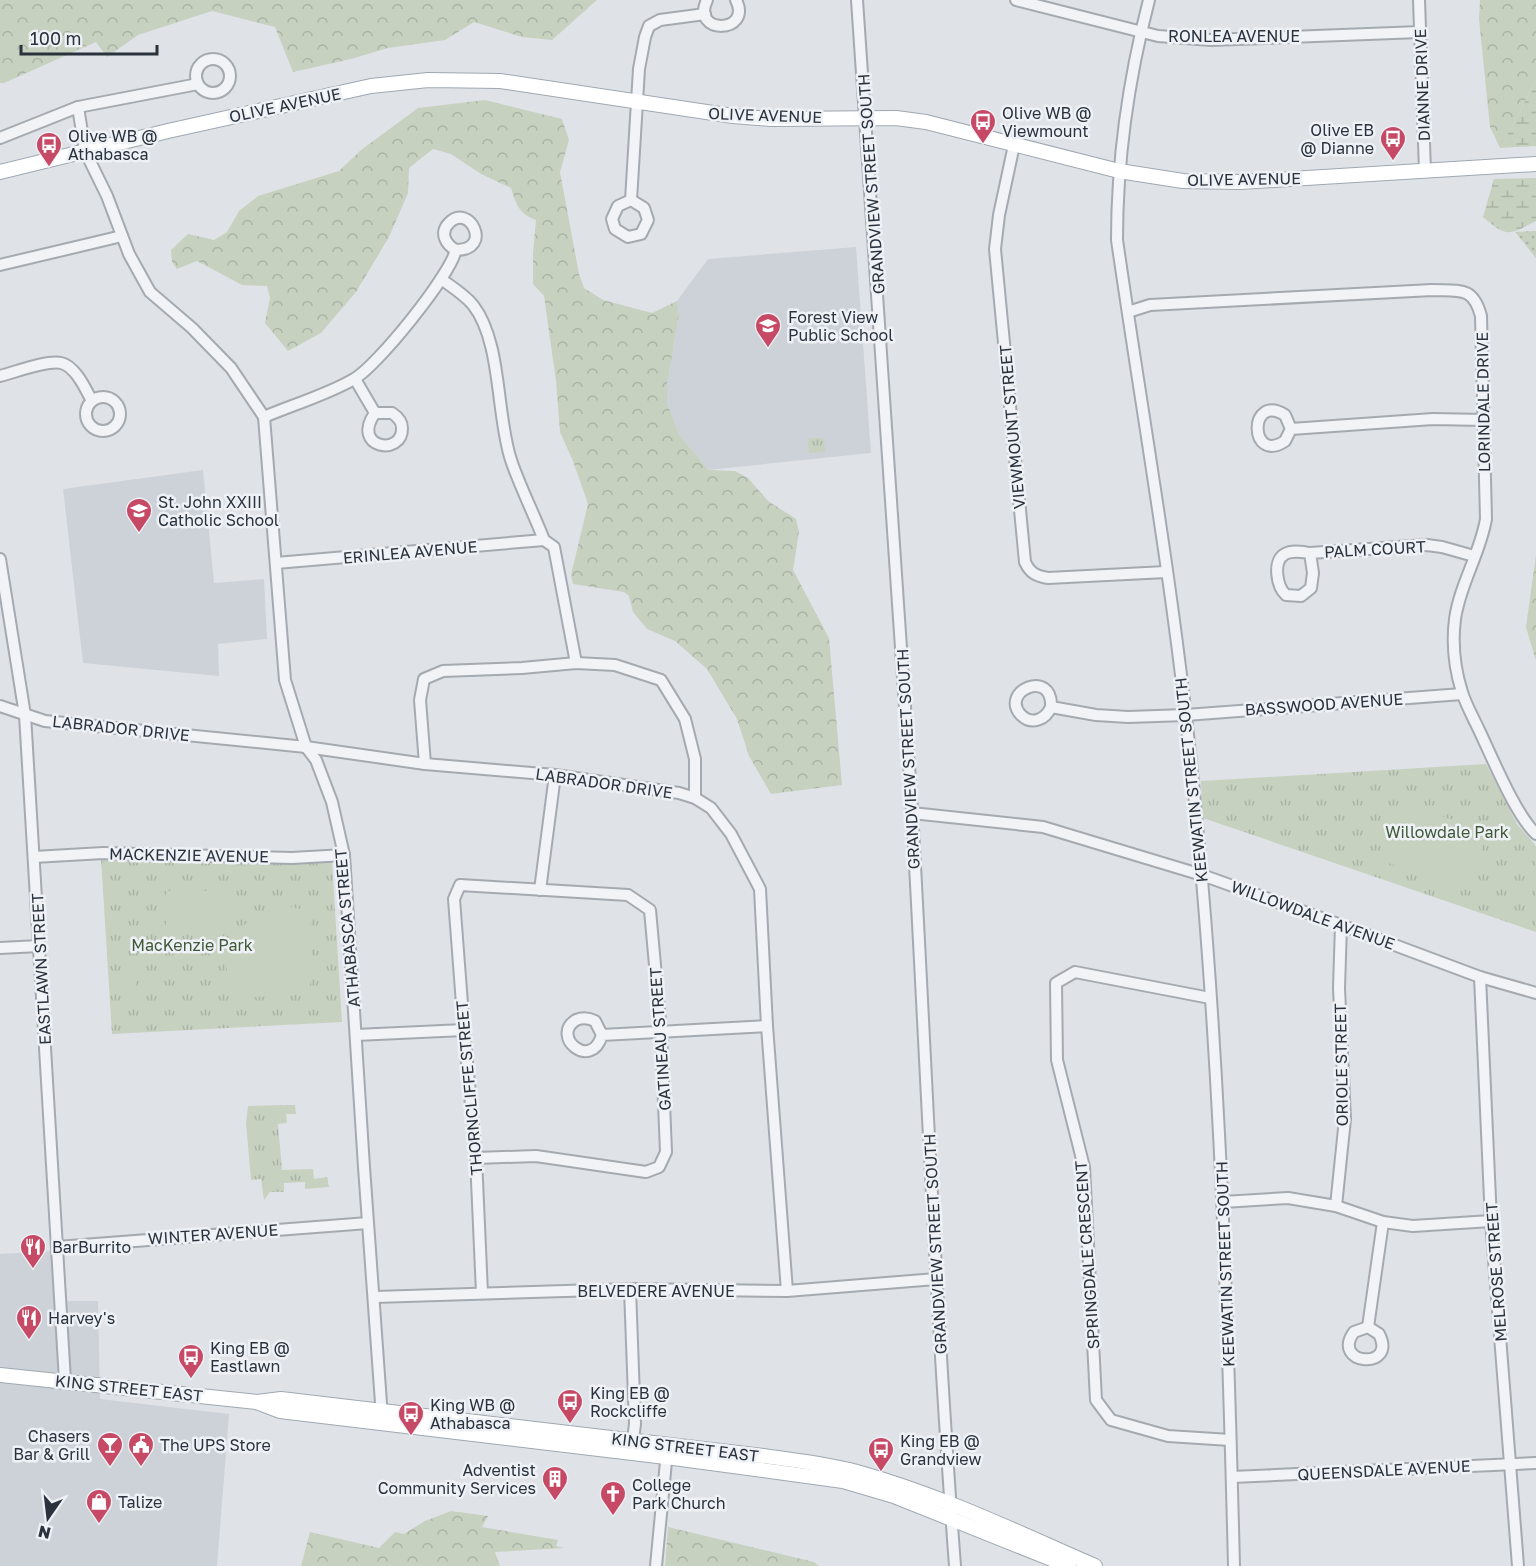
<svg xmlns="http://www.w3.org/2000/svg" width="1536" height="1566" viewBox="0 0 1536 1566" font-family="'Golos Text',sans-serif">
<style>
.built{fill:#cdd2d9}
.grass{fill:url(#grass-dots)}
.forest{fill:url(#forest-crowns)}
.wetland{fill:url(#wetland-marsh)}
.park{fill:url(#park-tufts)}
.pitch{fill:#c6d1c0}
.lines{fill:none;stroke-linecap:round;stroke-linejoin:round}
.minor-casing{stroke:#a5aab1;stroke-width:14}
.major-casing{stroke:#9fa8b2;stroke-width:16}
.minor{stroke:#f1f3f6;stroke-width:10}
.major{stroke:#fff;stroke-width:14}
.labels{text-anchor:middle;stroke-width:5;stroke-linejoin:round;paint-order:stroke}
.street-label{font-size:16px;fill:#29323d;stroke:#eef1f5}
.poi-label{font-size:16px;fill:#29323d;stroke:#eef1f5;text-anchor:start}
.park-label{font-size:16px;fill:#3f5837;stroke:#eef1f5}
</style>
<defs>
<pattern id="grass-dots" width="8" height="8" patternUnits="userSpaceOnUse" patternTransform="scale(1.5)"><rect width="8" height="8" fill="#c6d1c0"/><path d="M2 2h.1M6 6h.1" fill="none" stroke="#aab4a6" stroke-width="1.8" stroke-linecap="round"/></pattern>
<pattern id="forest-crowns" width="20" height="18" patternUnits="userSpaceOnUse" patternTransform="scale(1.5)"><rect width="20" height="18" fill="#c6d1c0"/><path d="M2 6a3 3 0 1 1 6 0M12 15a3 3 0 1 1 6 0" fill="none" stroke="#aab4a6"/></pattern>
<pattern id="wetland-marsh" width="20" height="14" patternUnits="userSpaceOnUse" patternTransform="scale(1.5)"><rect width="20" height="14" fill="#c6d1c0"/><path d="M1 5h8M5 5V1M11 12h8M15 12V8" fill="none" stroke="#aab4a6"/></pattern>
<pattern id="park-tufts" width="24" height="20" patternUnits="userSpaceOnUse" patternTransform="scale(1.5)"><rect width="24" height="20" fill="#c6d1c0"/><path d="M3 7l-1-3M5 7V3M7 7l1-3M15 17l-1-3M17 17v-4M19 17l1-3" fill="none" stroke="#aab4a6"/></pattern>
</defs>
<rect width="100%" height="100%" fill="#dfe3e7"/>
<!-- built -->
<g class="built">
<path d="M856 247 871 453 708 470 679 434 667 403V385L679 314 677 301 708 259Z"/>
<path d="M203 470 214 583 264 579 267 639 218 644 219 676 83 663 63 489Z"/>
<path d="M52 1251 56 1301H98L100 1399 229 1414 217 1566H0V1254Z"/>
</g>
<!-- grass -->
<path class="grass" d="M1536 231V258L1515 232Z"/>
<!-- forest -->
<g class="forest">
<path d="M0 0H597L552 40 522 37 474 22 445 40 388 48 351 59 293 72 275 27 212 11 138 35 107 57 96 42 4 83H0Z"/>
<path d="M1480 0H1536V81L1500 148 1490 127 1479 19Z"/>
<path d="M485 100 562 119 569 140 560 172 579 274 584 288 603 300 652 313 677 301 679 314 667 385V403L679 434 708 470 735 471 748 478 768 501 796 519 799 532 793 570 829 638 842 785 771 794 749 756 737 719 707 669 675 641 647 629 633 612 629 596 624 592 573 584 571 575 588 504 573 461 560 432 556 381 544 296 533 284V253L536 220C519 214 516 204 511 188L481 174 451 154 433 149 409 168 408 193 389 237 356 292 321 333 288 351 265 323 270 298 267 286 242 285 197 261 177 269 172 262 171 250 188 234 214 240 227 232 239 211 258 196 339 171 361 150 418 108Z"/>
<path d="M1536 555V661L1526 627Z"/>
<path d="M451 1511 488 1516 482 1527 558 1540 556 1546 564 1548 495 1552 500 1566H301L310 1532 379 1548 395 1532 404 1534 425 1521Z"/>
<path d="M668 1527 814 1562 819 1566H665Z"/>
</g>
<!-- wetland -->
<g class="wetland">
<path d="M1536 81V146L1500 148Z"/>
<path d="M1536 178V221C1509 235 1507 238 1483 217L1494 179Z"/>
</g>
<!-- park -->
<g class="park">
<path d="M808 438H824L825 452 809 453Z"/>
<path d="M1486 764 1517 824 1536 846V932L1203 818 1201 781Z"/>
<path d="M101 859 259 863 327 861 332 862 342 1022 112 1034Z"/>
<path d="M295 1105 296 1114H286L287 1123 278 1124 282 1170 313 1169 314 1179 327 1177 329 1187 305 1189V1182L284 1183V1192H270L264 1200 261 1179 251 1180 246 1123 248 1106Z"/>
</g>
<!-- pitch -->
<g class="pitch">
<path d="M1404 804 1488 831 1469 889 1385 862Z"/>
<rect x="166" y="891" width="63" height="40"/>
<path d="M291 907 310 911 313 978 310 979V990L306 993H296V995L232 998C216 948 237 912 291 907Z"/>
<path d="M135 965 137 992 123 993 122 966Z"/>
</g>
<g class="lines">
<defs>
<g id="minor">
<path d="M707 0C690 35 753 34 736 0"/>
<path d="M857 0C877 270 896 540 912 810 926 1062 936 1314 955 1566"/>
<path d="M1016 0 1158 36 1211 40 1420 32"/>
<path d="M1149 0C1129 77 1117 160 1117 240 1140 399 1168 558 1186 717 1218 999 1227 1283 1234 1566"/>
<path d="M1419 0 1425 171"/>
<circle cx="213" cy="76" r="17"/>
<path d="M78 107 85 151 107 196 129 254 150 292 192 328 231 368 264 417 285 680 306 747 316 760 332 802 344 855 364 1167 382 1417"/>
<path d="M0 138 78 107 198 84"/>
<path d="M1014 145 999 215 995 249 1025 562C1030 573 1036 576 1048 578L1166 572"/>
<path d="M631 200 618 206 612 219 615 229 628 237 641 234 648 220 644 208 631 200 639 69 645 37 649 26 660 20 705 14"/>
<path d="M0 265 122 236"/>
<path d="M441 279C452 287 465 295 473 305 502 342 496 415 511 460 520 487 534 514 544 540L554 547 576 663"/>
<path d="M1128 312 1150 305 1432 290C1460 291 1473 286 1481 316L1486 519C1480 554 1460 584 1455 619 1452 643 1455 670 1462 692 1466 705 1473 717 1479 730 1492 757 1515 814 1536 834"/>
<path d="M0 376C16 372 46 360 61 363 75 366 85 388 91 399"/>
<path d="M355 379 375 413H392C398 417 402 421 402 428 403 457 350 448 375 413"/>
<circle cx="103" cy="414" r="17"/>
<path d="M264 417C292 405 329 394 354 379 378 365 449 277 456 250 494 250 469 202 449 223 439 233 446 245 456 250"/>
<path d="M1291 429 1285 415C1248 392 1249 465 1285 441L1291 429 1433 419 1484 420"/>
<path d="M1310 553C1302 552 1292 550 1285 554 1272 561 1277 587 1286 595L1301 596 1311 588 1313 573 1310 553 1427 545 1442 547 1474 556"/>
<path d="M0 559 25 715 65 1381"/>
<path d="M276 563 544 540"/>
<path d="M0 706 45 721 306 747 425 764 555 775 679 793 695 798 711 808 731 834 760 889 767 1026 787 1291"/>
<path d="M1051 707C1053 668 999 691 1021 715 1032 726 1046 719 1051 707L1096 715 1128 717 1186 715 1462 694"/>
<path d="M425 764 420 700 424 679 443 671 522 668 576 663 615 665 661 680 685 719 695 759V798"/>
<path d="M912 813 1043 827 1202 875 1341 925 1480 977 1536 993"/>
<path d="M34 857 103 853 292 858 344 855"/>
<path d="M540 890 555 775"/>
<path d="M0 948 39 946"/>
<path d="M1480 977 1491 1221 1518 1566"/>
<path d="M1210 998 1075 972 1056 983 1057 1060 1084 1167 1096 1400 1111 1420 1168 1436 1230 1440"/>
<path d="M356 1035 464 1030"/>
<path d="M602 1035 595 1021C589 1018 583 1017 576 1020 550 1036 591 1072 602 1035L767 1026"/>
<path d="M476 1158 536 1156 646 1172 659 1167 666 1152 661 1031 650 910 628 895 460 885 454 899 464 1030 476 1158 482 1293"/>
<path d="M1223 1202 1288 1198 1336 1206 1383 1222 1413 1226 1491 1221"/>
<path d="M1336 1206 1345 1119 1339 988 1341 925"/>
<path d="M57 1247 368 1223"/>
<path d="M630 1289 635 1424 632 1447"/>
<path d="M375 1297 630 1289 787 1291 936 1279"/>
<path d="M1368 1327 1354 1332C1330 1365 1398 1371 1379 1334L1368 1327 1383 1222"/>
<path d="M1232 1477 1536 1463"/>
<path d="M656 1566 667 1451"/>
</g>
<g id="major">
<path d="M0 172 168 131 371 86 428 80 500 81 733 116 771 119 896 118 926 122 1119 171 1183 181 1240 182 1536 164"/>
<path d="M0 1375 257 1402 281 1399 763 1456C794 1460 827 1464 857 1472 940 1495 1017 1532 1095 1566"/>
<path d="M259 1403 280 1411 666 1457 843 1481 894 1496 1069 1566"/>
</g>
</defs>
<!-- minor casing -->
<use href="#minor" class="minor-casing"/>
<!-- major casing -->
<use href="#major" class="major-casing"/>
<!-- minor -->
<use href="#minor" class="minor"/>
<!-- major -->
<use href="#major" class="major"/>
</g>
<!-- icons -->
<defs>
<symbol id="bus-pin" viewBox="-11 -11 22 30"><path d="M0 17L-7.5 6A9.5 9.5 0 1 1 7.5 6Z" fill="#c64a66" stroke="#eef1f5"/><path d="M-5-6H5V4H4V6H2V4H-2V6H-4V4H-5ZM-3.5-4V0h7V-4ZM-3.5 1.2v1.5H-2V1.2ZM2 1.2v1.5H3.5V1.2Z" fill="#fff"/></symbol>
<symbol id="school-pin" viewBox="-11 -11 22 30"><path d="M0 17L-7.5 6A9.5 9.5 0 1 1 7.5 6Z" fill="#c64a66" stroke="#eef1f5"/><path d="M0-5L7-2L0 1L-7-2ZM-4 1L0 2.5L4 1V4Q0 6-4 4Z" fill="#fff"/></symbol>
<symbol id="restaurant-pin" viewBox="-11 -11 22 30"><path d="M0 17L-7.5 6A9.5 9.5 0 1 1 7.5 6Z" fill="#c64a66" stroke="#eef1f5"/><path d="M-5-6h1v4h1v-4h1v4h1v-4h1v5L-1.5 .5V6h-2V.5L-5-1ZM5-6V6H3V1.5H1.5Q1.5-4 5-6Z" fill="#fff"/></symbol>
<symbol id="bar-pin" viewBox="-11 -11 22 30"><path d="M0 17L-7.5 6A9.5 9.5 0 1 1 7.5 6Z" fill="#c64a66" stroke="#eef1f5"/><path d="M-6-5H6L.8 .8V4.5H3.5V6h-7V4.5H-.8V.8Z" fill="#fff"/></symbol>
<symbol id="civic-pin" viewBox="-11 -11 22 30"><path d="M0 17L-7.5 6A9.5 9.5 0 1 1 7.5 6Z" fill="#c64a66" stroke="#eef1f5"/><path d="M-.6-6.5H3V-4.5H.6V-3L4-1V1h2V6H-6V1h2V-1L-.6-3ZM-1.2 2.5V6h2.4V2.5Z" fill="#fff"/></symbol>
<symbol id="building-pin" viewBox="-11 -11 22 30"><path d="M0 17L-7.5 6A9.5 9.5 0 1 1 7.5 6Z" fill="#c64a66" stroke="#eef1f5"/><path d="M-4-6H4V6H1V3H-1V6H-4ZM-2.5-4.3h1.7v1.8h-1.7ZM.8-4.3h1.7v1.8H.8ZM-2.5-1h1.7V.8h-1.7ZM.8-1h1.7V.8H.8Z" fill="#fff"/></symbol>
<symbol id="church-pin" viewBox="-11 -11 22 30"><path d="M0 17L-7.5 6A9.5 9.5 0 1 1 7.5 6Z" fill="#c64a66" stroke="#eef1f5"/><path d="M-1.2-6h2.4v3.5h3.3v2.4h-3.3V6h-2.4V-.1h-3.3v-2.4h3.3Z" fill="#fff"/></symbol>
<symbol id="shop-pin" viewBox="-11 -11 22 30"><path d="M0 17L-7.5 6A9.5 9.5 0 1 1 7.5 6Z" fill="#c64a66" stroke="#eef1f5"/><path d="M-5-2.5h2.3a2.7 3.5 0 0 1 5.4 0H5L5.5 6h-11ZM-1.5-2.5h3a1.5 2.3 0 0 0-3 0Z" fill="#fff"/></symbol>
</defs>
<g fill-rule="evenodd">
<use href="#bus-pin" x="968" y="107" width="30" height="40"/>
<use href="#bus-pin" x="1378" y="124" width="30" height="40"/>
<use href="#bus-pin" x="34" y="130" width="30" height="40"/>
<use href="#school-pin" x="753" y="311" width="30" height="40"/>
<use href="#school-pin" x="124" y="496" width="30" height="40"/>
<use href="#restaurant-pin" x="18" y="1232" width="30" height="40"/>
<use href="#restaurant-pin" x="14" y="1303" width="30" height="40"/>
<use href="#bus-pin" x="176" y="1342" width="30" height="40"/>
<use href="#bus-pin" x="555" y="1387" width="30" height="40"/>
<use href="#bus-pin" x="396" y="1399" width="30" height="40"/>
<use href="#bar-pin" x="95" y="1430" width="30" height="40"/>
<use href="#civic-pin" x="126" y="1430" width="30" height="40"/>
<use href="#bus-pin" x="866" y="1435" width="30" height="40"/>
<use href="#building-pin" x="540" y="1464" width="30" height="40"/>
<use href="#church-pin" x="598" y="1479" width="30" height="40"/>
<use href="#shop-pin" x="84" y="1487" width="30" height="40"/>
</g>
<g class="labels">
<!-- street labels -->
<g class="street-label">
<text x="1234" y="42">RONLEA AVENUE</text>
<text transform="translate(1422 85) rotate(-92)" y="6">DIANNE DRIVE</text>
<text transform="translate(285 105) rotate(-12)" y="6">OLIVE AVENUE</text>
<text transform="translate(765 115) rotate(2)" y="6">OLIVE AVENUE</text>
<text transform="translate(1244 179) rotate(-1)" y="6">OLIVE AVENUE</text>
<text transform="translate(871 184) rotate(-94)" y="6">GRANDVIEW STREET SOUTH</text>
<text transform="translate(1483 402) rotate(-91)" y="6">LORINDALE DRIVE</text>
<text transform="translate(1012 427) rotate(-95)" y="6">VIEWMOUNT STREET</text>
<text transform="translate(1375 549) rotate(-3)" y="6">PALM COURT</text>
<text transform="translate(410 552) rotate(-5)" y="6">ERINLEA AVENUE</text>
<text transform="translate(1324 704) rotate(-4)" y="6">BASSWOOD AVENUE</text>
<text transform="translate(121 728) rotate(6)" y="6">LABRADOR DRIVE</text>
<text transform="translate(908 759) rotate(-93)" y="6">GRANDVIEW STREET SOUTH</text>
<text transform="translate(1191 780) rotate(-96)" y="6">KEEWATIN STREET SOUTH</text>
<text transform="translate(604 783) rotate(8)" y="6">LABRADOR DRIVE</text>
<text transform="translate(189 855) rotate(1)" y="6">MACKENZIE AVENUE</text>
<text transform="translate(1313 915) rotate(20)" y="6">WILLOWDALE AVENUE</text>
<text transform="translate(347 928) rotate(-95)" y="6">ATHABASCA STREET</text>
<text transform="translate(41 969) rotate(-93)" y="6">EASTLAWN STREET</text>
<text transform="translate(660 1039) rotate(-94)" y="6">GATINEAU STREET</text>
<text transform="translate(1341 1065) rotate(-91)" y="6">ORIOLE STREET</text>
<text transform="translate(469 1088) rotate(-95)" y="6">THORNCLIFFE STREET</text>
<text transform="translate(213 1234) rotate(-4)" y="6">WINTER AVENUE</text>
<text transform="translate(935 1244) rotate(-93)" y="6">GRANDVIEW STREET SOUTH</text>
<text transform="translate(1087 1255) rotate(-94)" y="6">SPRINGDALE CRESCENT</text>
<text transform="translate(1225 1264) rotate(-92)" y="6">KEEWATIN STREET SOUTH</text>
<text transform="translate(1496 1272) rotate(-94)" y="6">MELROSE STREET</text>
<text x="656" y="1297">BELVEDERE AVENUE</text>
<text transform="translate(129 1388) rotate(6)" y="6">KING STREET EAST</text>
<text transform="translate(685 1447) rotate(7)" y="6">KING STREET EAST</text>
<text transform="translate(1384 1470) rotate(-3)" y="6">QUEENSDALE AVENUE</text>
</g>
<!-- poi labels -->
<g class="poi-label">
<text x="1002" y="119">Olive WB @<tspan x="1002" dy="18">Viewmount</tspan></text>
<text x="1374" y="136" text-anchor="end">Olive EB<tspan x="1374" dy="18">@ Dianne</tspan></text>
<text x="68" y="142">Olive WB @<tspan x="68" dy="18">Athabasca</tspan></text>
<text x="788" y="323">Forest View<tspan x="788" dy="18">Public School</tspan></text>
<text x="158" y="508">St. John XXIII<tspan x="158" dy="18">Catholic School</tspan></text>
<text x="52" y="1253">BarBurrito</text>
<text x="48" y="1324">Harvey's</text>
<text x="210" y="1354">King EB @<tspan x="210" dy="18">Eastlawn</tspan></text>
<text x="590" y="1399">King EB @<tspan x="590" dy="18">Rockcliffe</tspan></text>
<text x="430" y="1411">King WB @<tspan x="430" dy="18">Athabasca</tspan></text>
<text x="90" y="1442" text-anchor="end">Chasers<tspan x="90" dy="18">Bar &amp; Grill</tspan></text>
<text x="900" y="1447">King EB @<tspan x="900" dy="18">Grandview</tspan></text>
<text x="160" y="1451">The UPS Store</text>
<text x="536" y="1476" text-anchor="end">Adventist<tspan x="536" dy="18">Community Services</tspan></text>
<text x="632" y="1491">College<tspan x="632" dy="18">Park Church</tspan></text>
<text x="118" y="1508">Talize</text>
</g>
<!-- park labels -->
<g class="park-label">
<text x="1447" y="838">Willowdale Park</text>
<text x="192" y="951">MacKenzie Park</text>
</g>
</g>
<!-- north arrow -->
<g transform="translate(48 1518) rotate(194)" stroke="#eef1f5" stroke-width="4.5" paint-order="stroke">
<path d="M0-4.5L10 22L0 15L-10 22Z" fill="#29323d"/>
<text y="-9" font-size="16" font-weight="bold" text-anchor="middle" fill="#29323d">N</text>
</g>
<!-- scale -->
<path d="M21 45v9h136v-9" fill="none" stroke="#29323d" stroke-width="3"/>
<text x="30" y="45" font-size="18" fill="#29323d" stroke="#eef1f5" stroke-width="4.5" paint-order="stroke">100 m</text>
</svg>
